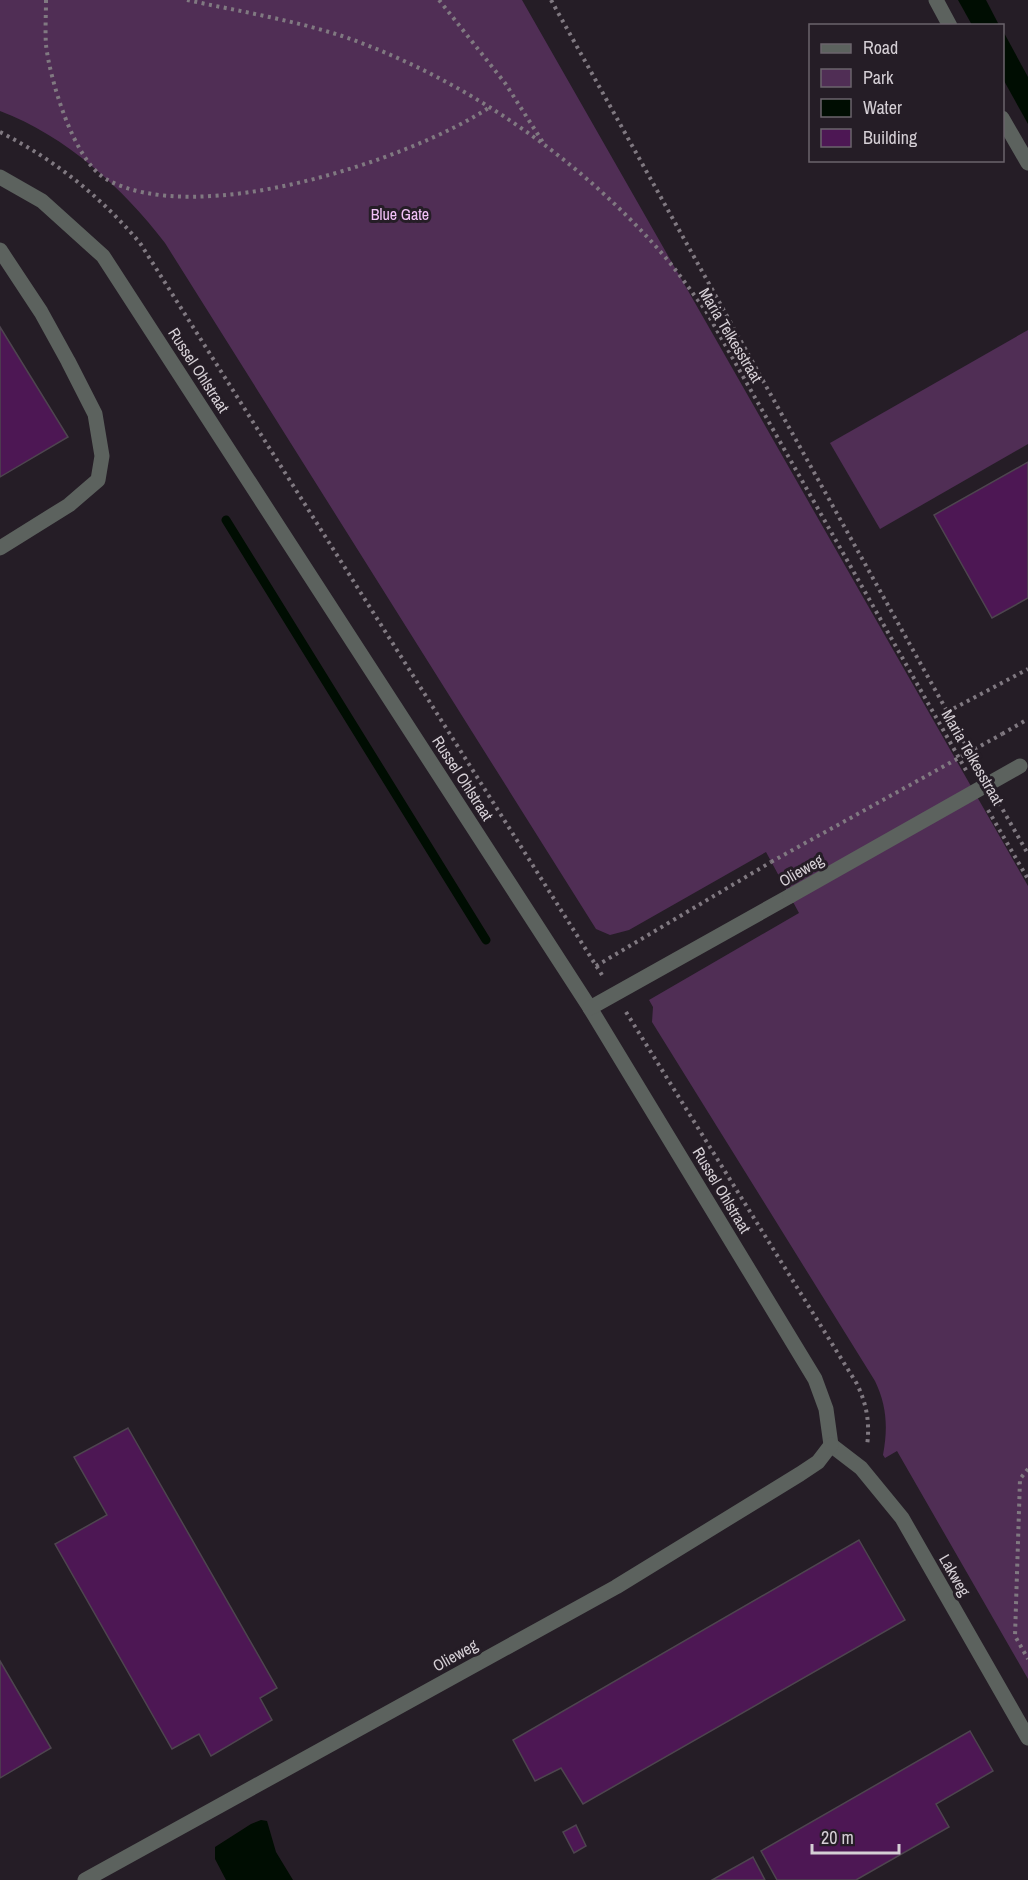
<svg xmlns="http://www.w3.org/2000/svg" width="1028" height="1880" viewBox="0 0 1028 1880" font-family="'Archivo Narrow',sans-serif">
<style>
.green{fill:#502e55}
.water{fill:#000d02}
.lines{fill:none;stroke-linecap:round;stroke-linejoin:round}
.stream{stroke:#000d02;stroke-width:9}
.building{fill:#4d1754;stroke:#4e454f;stroke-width:1.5}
.path{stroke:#807981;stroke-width:4;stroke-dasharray:3 4.5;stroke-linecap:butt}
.minor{stroke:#5c625e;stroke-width:15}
.path-bridge{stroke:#807981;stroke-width:4;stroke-dasharray:3 4.5;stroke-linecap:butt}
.minor-bridge{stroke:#5c625e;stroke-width:15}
.labels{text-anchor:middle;stroke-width:6;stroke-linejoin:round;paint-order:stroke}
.park-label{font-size:16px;fill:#f2c2f7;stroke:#251d26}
.street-label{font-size:16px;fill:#d5cfd5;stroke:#251d26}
</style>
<rect width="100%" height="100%" fill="#251d26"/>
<!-- green -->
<g class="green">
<path d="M0 0H522L1028 886V1679L897 1451 885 1458 883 1455C888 1428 887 1406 875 1381L652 1022 653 1007 649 1000 799 913 766 852 629 930 610 935 596 929 165 243C123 188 66 136 0 111Z"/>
<path d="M1028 330V444L880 529 830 443Z"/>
</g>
<!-- water -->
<g class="water">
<path d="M958 0H986L999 25H972Z"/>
<path d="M1003 31 1028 77V124L1003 79Z"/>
<path d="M261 1820 267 1821 276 1852 293 1880H226L215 1859V1847L251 1824Z"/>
</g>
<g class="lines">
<!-- stream -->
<path class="stream" d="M226 520 486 940"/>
</g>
<!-- building -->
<g class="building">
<path d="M0 327 68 437 0 477Z"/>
<path d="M1028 462V598L992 618 934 515Z"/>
<path d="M128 1428 277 1688 260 1698 272 1720 211 1756 199 1734 172 1749 55 1544 107 1515 74 1457Z"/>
<path d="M859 1540 905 1620 583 1804 561 1768 535 1781 513 1740Z"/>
<path d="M0 1661 51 1748 0 1778Z"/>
<path d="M970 1731 993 1771 936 1804 949 1827 856 1880H777L761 1851Z"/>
<path d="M576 1825 586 1846 574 1853 563 1832Z"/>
<path d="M753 1857 765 1880H712Z"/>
</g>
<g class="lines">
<!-- path -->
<g class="path">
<path d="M46 0C46 15 45 31 46 45 50 80 74 161 106 179 196 230 410 160 490 107"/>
<path d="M187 0C238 11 293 20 342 36 461 77 576 156 659 250 676 269 691 291 706 311L967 772"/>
<path d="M439 0 505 83 544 144"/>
<path d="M551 0 977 765"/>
<path d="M0 132C55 160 100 196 140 243L602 975"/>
<path d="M947 712 1028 669"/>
<path d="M1002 734 1028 719"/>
<path d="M999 803 1028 854"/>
<path d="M988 810 1028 879"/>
<path d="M596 966 771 862"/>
<path d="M626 1012 857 1384C867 1405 870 1423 867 1446"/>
<path d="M1028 1469 1020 1479 1015 1636 1028 1659"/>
</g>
<!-- minor -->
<g class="minor">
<path d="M936 0 950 26"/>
<path d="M1002 118 1028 163"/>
<path d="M0 177 42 201 103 256 590 1008 815 1379 826 1409 831 1445"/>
<path d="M0 250 41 312 68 361 95 414 102 456 98 480 69 505 0 548"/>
<path d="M590 1008 790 896"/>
<path d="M831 1445 861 1468 902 1518 1028 1738"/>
<path d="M85 1880 616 1587 800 1474 818 1462 831 1445"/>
</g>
<!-- path-bridge -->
<path class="path-bridge" d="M771 862 1002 734"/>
<!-- minor-bridge -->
<path class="minor-bridge" d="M790 896 1020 766"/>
</g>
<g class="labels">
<!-- park labels -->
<g class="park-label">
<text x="400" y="220">Blue Gate</text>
</g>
<!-- street labels -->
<g class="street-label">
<text transform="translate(731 335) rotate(59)" y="6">Maria Telkesstraat</text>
<text transform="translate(199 370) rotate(57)" y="6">Russel Ohlstraat</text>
<text transform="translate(973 757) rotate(60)" y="6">Maria Telkesstraat</text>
<text transform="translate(463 778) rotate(57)" y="6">Russel Ohlstraat</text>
<text transform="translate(801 870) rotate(-30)" y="6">Olieweg</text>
<text transform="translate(722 1190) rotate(59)" y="6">Russel Ohlstraat</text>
<text transform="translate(955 1575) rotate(60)" y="6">Lakweg</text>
<text transform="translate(455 1655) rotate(-29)" y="6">Olieweg</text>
</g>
</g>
<!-- legend -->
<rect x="809" y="24" width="195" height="138" fill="#251d26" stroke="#6b646c" stroke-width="1.5"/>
<rect x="821" y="44" width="30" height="9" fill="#5c625e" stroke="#6b646c" stroke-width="1.5"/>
<text x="863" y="54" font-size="18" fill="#d5cfd5">Road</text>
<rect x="821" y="69" width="30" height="18" fill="#502e55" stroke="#6b646c" stroke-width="1.5"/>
<text x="863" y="84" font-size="18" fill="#d5cfd5">Park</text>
<rect x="821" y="99" width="30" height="18" fill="#000d02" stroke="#6b646c" stroke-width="1.5"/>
<text x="863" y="114" font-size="18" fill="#d5cfd5">Water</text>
<rect x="821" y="129" width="30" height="18" fill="#4d1754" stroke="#6b646c" stroke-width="1.5"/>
<text x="863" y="144" font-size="18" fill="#d5cfd5">Building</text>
<!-- scale -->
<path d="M812 1844v9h87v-9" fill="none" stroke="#d5cfd5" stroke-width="3"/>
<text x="821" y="1844" font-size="18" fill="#d5cfd5" stroke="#251d26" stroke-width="4.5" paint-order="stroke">20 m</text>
</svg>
